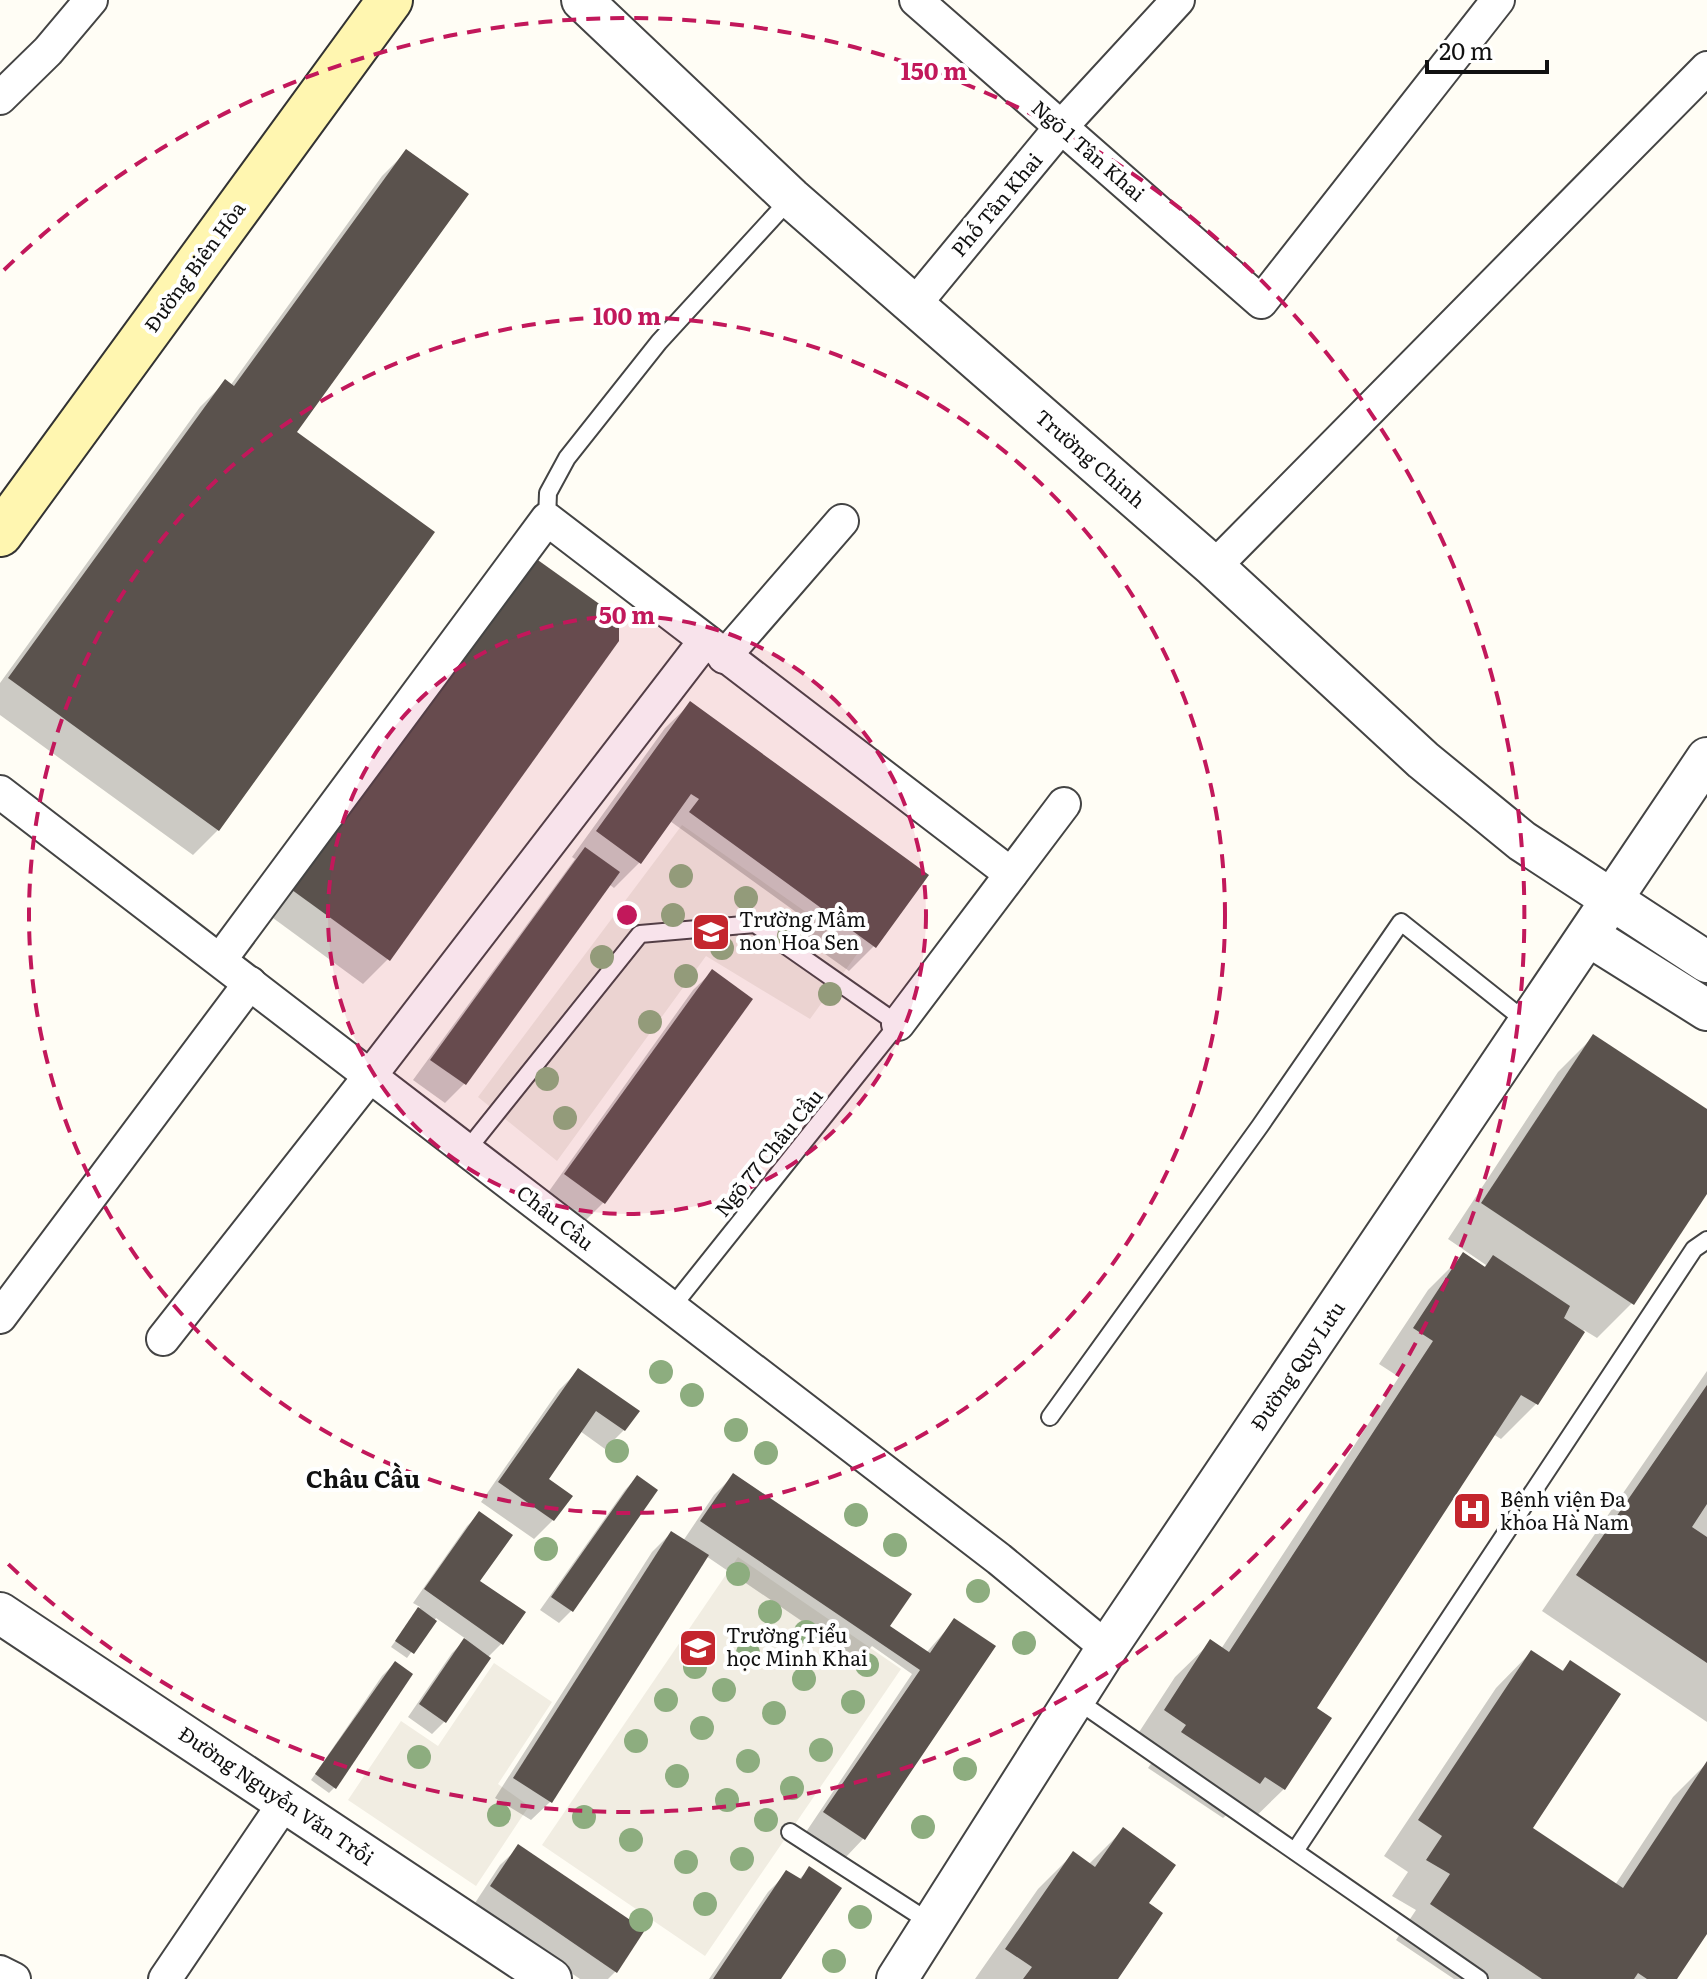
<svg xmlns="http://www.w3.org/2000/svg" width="1707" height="1979" viewBox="0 0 1707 1979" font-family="Literata,serif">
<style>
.plaza{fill:#f1ede2}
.shadow{fill:#0003}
.building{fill:#5a524d}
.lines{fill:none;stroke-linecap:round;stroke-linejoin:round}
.service-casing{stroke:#444;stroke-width:20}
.minor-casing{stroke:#444;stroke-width:36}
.tertiary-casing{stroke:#444;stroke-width:44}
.secondary-casing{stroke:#333;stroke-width:48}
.service{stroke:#fff;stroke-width:16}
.minor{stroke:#fff;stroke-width:32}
.tertiary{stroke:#fff;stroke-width:40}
.secondary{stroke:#fff6b0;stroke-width:44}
.tree{fill:#8dad7f}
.ring{fill:none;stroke:#c2185b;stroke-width:4;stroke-dasharray:14 10}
.labels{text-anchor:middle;stroke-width:8;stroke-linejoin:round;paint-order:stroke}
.street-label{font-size:20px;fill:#111;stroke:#fff}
.poi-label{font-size:20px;fill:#111;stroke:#fff;text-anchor:start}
.quarter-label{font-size:24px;font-weight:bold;fill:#111;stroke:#fff}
.centre{fill:#c2185b;stroke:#fff;stroke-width:4}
.ring-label{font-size:24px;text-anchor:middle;font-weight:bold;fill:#c2185b;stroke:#fff;stroke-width:8;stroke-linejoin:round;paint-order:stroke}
</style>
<rect width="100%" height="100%" fill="#fffdf5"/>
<!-- plaza -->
<g class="plaza">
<path d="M682 825 860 950 810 1019 706 956 557 1161 478 1097Z"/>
<path d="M738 1557 901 1669 705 1956 542 1845Z"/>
<path d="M494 1663 552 1702 498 1784 529 1806 476 1886 348 1800 401 1721 438 1746Z"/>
</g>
<!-- shadow -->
<g class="shadow">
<path d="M407 151 294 432 218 830 193 855 0 715V683L200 407 225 382 230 386 382 176Z"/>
<path d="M534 560 388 959 363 984 258 907Z"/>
<path d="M690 704 874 946 849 971 797 934 807 920 670 821 639 863 614 888 609 884 464 1084 445 1103 413 1080 575 859 572 857 665 728Z"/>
<path d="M712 972 604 1202 585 1221 547 1194 693 990Z"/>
<path d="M1594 1036 1707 1111V1190L1632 1303 1597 1338 1584 1330 1536 1404 1501 1439 1493 1434 1314 1708 1284 1789 1248 1824 1230 1812 1223 1818 1148 1768 1153 1761 1130 1746 1175 1677 1211 1642 1221 1649 1399 1377 1379 1364 1428 1290 1463 1255 1483 1268 1486 1265 1448 1239 1558 1072Z"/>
<path d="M578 1371 624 1430 605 1449 580 1431 546 1479 553 1520 534 1539 481 1502 559 1390Z"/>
<path d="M1707 1371V1722L1542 1611Z"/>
<path d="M733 1476 888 1626 926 1653 954 1621 863 1839 845 1858 806 1832 912 1674 872 1646 859 1660 706 1556 550 1802 531 1820 495 1798 652 1552 671 1533 683 1541 714 1495Z"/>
<path d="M637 1477 655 1490 571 1611 559 1623 540 1610 625 1490Z"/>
<path d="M479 1514 478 1582 502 1643 487 1658 444 1722 432 1734 408 1717 452 1653 466 1639 436 1618 407 1658 391 1647 420 1607 413 1603 467 1526Z"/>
<path d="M1531 1652 1561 1672 1570 1662 1530 1828 1615 1885 1673 1797 1707 1763V1930L1675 1979H1454L1396 1940 1416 1910 1392 1896 1408 1872 1384 1856 1496 1688Z"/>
<path d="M395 1663 334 1788 329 1793 311 1780 382 1676Z"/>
<path d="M1123 1830 1147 1904 1116 1979H975L1038 1889 1073 1854 1088 1865Z"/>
<path d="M519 1847 616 1971 608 1979H580L473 1906 500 1865Z"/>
<path d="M810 1869 778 1979H709L768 1892 787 1873 798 1880Z"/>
</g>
<!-- building -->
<g class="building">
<path d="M406 149 469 194 297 432 435 532 219 831 8 678 225 379 234 386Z"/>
<path d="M535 558 619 618V641L390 961 281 882Z"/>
<path d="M690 701 929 875 876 948 689 812 699 799 691 794 641 864 596 831Z"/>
<path d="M585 847 620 872 466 1085 430 1060Z"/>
<path d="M712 969 753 999 605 1204 564 1174Z"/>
<path d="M1593 1034 1707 1109V1194L1634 1305 1481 1203Z"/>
<path d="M1463 1252 1485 1267 1493 1255 1570 1306 1564 1318 1585 1332 1538 1405 1521 1395 1317 1708 1332 1718 1285 1790 1265 1777 1260 1784 1181 1732 1186 1725 1164 1710 1210 1639 1229 1652 1433 1341 1413 1328Z"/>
<path d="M578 1368 640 1411 625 1431 596 1411 549 1479 573 1496 554 1521 498 1482Z"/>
<path d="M1707 1385V1504L1692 1527 1707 1537V1663L1576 1575Z"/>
<path d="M733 1473 912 1594 890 1626 930 1653 954 1618 996 1646 865 1840 823 1812 920 1670 700 1521Z"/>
<path d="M637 1475 658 1490 573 1612 551 1597Z"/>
<path d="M479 1511 513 1535 480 1581 526 1612 503 1645 424 1589Z"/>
<path d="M671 1531 709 1555 552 1803 513 1778Z"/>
<path d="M418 1607 437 1621 414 1654 395 1641Z"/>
<path d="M464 1638 491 1658 446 1723 419 1704Z"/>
<path d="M1531 1650 1563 1671 1570 1660 1621 1694 1533 1828 1623 1888 1707 1761V1934L1677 1979H1647L1638 1973 1634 1979H1542L1430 1904 1450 1874 1426 1860 1442 1836 1418 1820Z"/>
<path d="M395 1661 413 1674 336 1789 315 1774Z"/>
<path d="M1123 1827 1176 1865 1149 1903 1163 1913 1118 1979H1023L1032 1967 1005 1949 1073 1851 1095 1867Z"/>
<path d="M518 1844 645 1930 617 1973 490 1886Z"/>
<path d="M809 1866 842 1888 781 1979H713L786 1870 801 1879Z"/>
</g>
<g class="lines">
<defs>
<g id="service">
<path d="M547 519 548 493 567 458 659 342 791 198"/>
<path d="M467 1150 640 934 755 924 898 1024 672 1307"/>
<path d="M1050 1417 1260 1126 1401 922 1528 1023"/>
<path d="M1075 1699 1479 1979"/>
<path d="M790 1832 931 1923"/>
<path d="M1295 1851 1694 1249 1707 1240"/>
</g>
<g id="minor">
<path d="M916 0 1261 302 1498 0"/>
<path d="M0 98 48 51 91 0"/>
<path d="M914 305 1061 127 1178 0"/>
<path d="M1214 567 1707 68"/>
<path d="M724 657 842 521"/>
<path d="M0 792 999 1559 1107 1648"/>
<path d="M220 960 547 519 1011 874"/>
<path d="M898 1024 1064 804"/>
<path d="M0 1317 250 983"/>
<path d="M163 1339 370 1076 704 642"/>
<path d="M0 1972 14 1979"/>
<path d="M165 1979 285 1802"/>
</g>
<g id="tertiary">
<path d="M582 0 791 198 1214 567 1423 760 1522 841 1707 962"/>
<path d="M1589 936 1707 1010"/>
<path d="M0 1613 551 1979"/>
<path d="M897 1979 1107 1648 1707 758"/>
</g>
<path id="secondary" d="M0 534 390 0"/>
</defs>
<!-- service casing -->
<use href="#service" class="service-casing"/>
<!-- minor casing -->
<use href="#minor" class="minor-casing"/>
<!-- tertiary casing -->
<use href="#tertiary" class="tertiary-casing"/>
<!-- secondary casing -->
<use href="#secondary" class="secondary-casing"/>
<!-- service -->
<use href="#service" class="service"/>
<!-- minor -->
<use href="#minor" class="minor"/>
<!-- tertiary -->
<use href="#tertiary" class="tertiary"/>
<!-- secondary -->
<use href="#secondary" class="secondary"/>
</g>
<!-- trees -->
<g class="tree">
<circle cx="681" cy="876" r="12"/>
<circle cx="746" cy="898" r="12"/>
<circle cx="673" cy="915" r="12"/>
<circle cx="789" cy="936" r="12"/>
<circle cx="722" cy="948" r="12"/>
<circle cx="602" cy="957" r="12"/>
<circle cx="686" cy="976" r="12"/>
<circle cx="830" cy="994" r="12"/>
<circle cx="650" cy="1022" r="12"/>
<circle cx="547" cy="1079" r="12"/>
<circle cx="565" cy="1118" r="12"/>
<circle cx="661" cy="1372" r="12"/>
<circle cx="692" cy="1395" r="12"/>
<circle cx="736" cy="1430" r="12"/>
<circle cx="617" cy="1451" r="12"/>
<circle cx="766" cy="1453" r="12"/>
<circle cx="856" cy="1515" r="12"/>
<circle cx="895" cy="1545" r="12"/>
<circle cx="546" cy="1549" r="12"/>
<circle cx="738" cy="1574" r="12"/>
<circle cx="978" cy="1591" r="12"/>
<circle cx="770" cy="1612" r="12"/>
<circle cx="806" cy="1632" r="12"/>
<circle cx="1024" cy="1643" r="12"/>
<circle cx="748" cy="1653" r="12"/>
<circle cx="867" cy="1665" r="12"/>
<circle cx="695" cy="1667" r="12"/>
<circle cx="804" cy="1679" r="12"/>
<circle cx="724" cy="1690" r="12"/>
<circle cx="666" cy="1700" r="12"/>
<circle cx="853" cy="1702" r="12"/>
<circle cx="774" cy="1713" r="12"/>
<circle cx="702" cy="1728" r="12"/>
<circle cx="636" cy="1741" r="12"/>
<circle cx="821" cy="1750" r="12"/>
<circle cx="419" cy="1757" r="12"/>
<circle cx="748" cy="1761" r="12"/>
<circle cx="965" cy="1769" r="12"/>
<circle cx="677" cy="1776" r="12"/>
<circle cx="792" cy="1788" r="12"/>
<circle cx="727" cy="1800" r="12"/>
<circle cx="499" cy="1815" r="12"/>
<circle cx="584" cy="1817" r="12"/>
<circle cx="766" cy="1820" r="12"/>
<circle cx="923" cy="1827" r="12"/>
<circle cx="631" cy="1840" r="12"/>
<circle cx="742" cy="1859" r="12"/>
<circle cx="686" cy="1862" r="12"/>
<circle cx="705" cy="1904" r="12"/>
<circle cx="860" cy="1917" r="12"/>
<circle cx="641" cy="1920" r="12"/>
<circle cx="834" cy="1961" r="12"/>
</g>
<!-- distance rings -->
<circle cx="627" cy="915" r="299" fill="#c2185b" fill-opacity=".12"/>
<g class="ring">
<circle cx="627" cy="915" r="299"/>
<circle cx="627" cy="915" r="598"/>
<path d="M4 270A897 897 0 1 1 4 1560"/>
</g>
<!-- icons -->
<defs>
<symbol id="school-square" viewBox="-11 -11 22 22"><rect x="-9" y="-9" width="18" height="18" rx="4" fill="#c4262e" stroke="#fff"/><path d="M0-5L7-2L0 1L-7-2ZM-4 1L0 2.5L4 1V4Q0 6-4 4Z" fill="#fff"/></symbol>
<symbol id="hospital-square" viewBox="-11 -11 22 22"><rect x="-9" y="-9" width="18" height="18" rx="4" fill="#c4262e" stroke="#fff"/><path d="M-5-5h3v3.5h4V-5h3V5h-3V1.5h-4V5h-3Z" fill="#fff"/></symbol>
</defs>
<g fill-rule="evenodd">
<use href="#school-square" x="689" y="910" width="44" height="44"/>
<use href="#hospital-square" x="1450" y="1489" width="44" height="44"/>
<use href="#school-square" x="676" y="1626" width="44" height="44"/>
</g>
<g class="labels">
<!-- street labels -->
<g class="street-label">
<text transform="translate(1088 151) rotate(41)" y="7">Ngõ 1 Tân Khai</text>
<text transform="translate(997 205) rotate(-50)" y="7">Phố Tân Khai</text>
<text transform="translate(195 267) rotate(-54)" y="7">Đường Biên Hòa</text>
<text transform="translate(1090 459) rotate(41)" y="7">Trường Chinh</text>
<text transform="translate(769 1153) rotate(-51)" y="7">Ngõ 77 Châu Cầu</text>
<text transform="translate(555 1218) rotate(38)" y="7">Châu Cầu</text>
<text transform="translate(1298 1366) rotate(-56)" y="7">Đường Quy Lưu</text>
<text transform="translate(276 1796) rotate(34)" y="7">Đường Nguyễn Văn Trỗi</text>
</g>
<!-- poi labels -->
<g class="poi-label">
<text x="739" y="927">Trường Mầm<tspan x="739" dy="23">non Hoa Sen</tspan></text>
<text x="1500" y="1507">Bệnh viện Đa<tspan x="1500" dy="23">khoa Hà Nam</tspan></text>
<text x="726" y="1643">Trường Tiểu<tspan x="726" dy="23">học Minh Khai</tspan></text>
</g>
<!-- quarter labels -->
<g class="quarter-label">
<text x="363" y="1488">Châu Cầu</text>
</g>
</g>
<circle cx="627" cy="915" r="12" class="centre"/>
<g class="ring-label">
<text x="934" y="80">150 m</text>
<text x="627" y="325">100 m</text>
<text x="627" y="624">50 m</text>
</g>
<!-- scale -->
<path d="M1427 60v12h120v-12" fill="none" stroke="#111111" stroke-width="4"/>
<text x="1439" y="60" font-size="24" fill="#111111" stroke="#ffffff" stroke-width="6" paint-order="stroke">20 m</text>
</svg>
